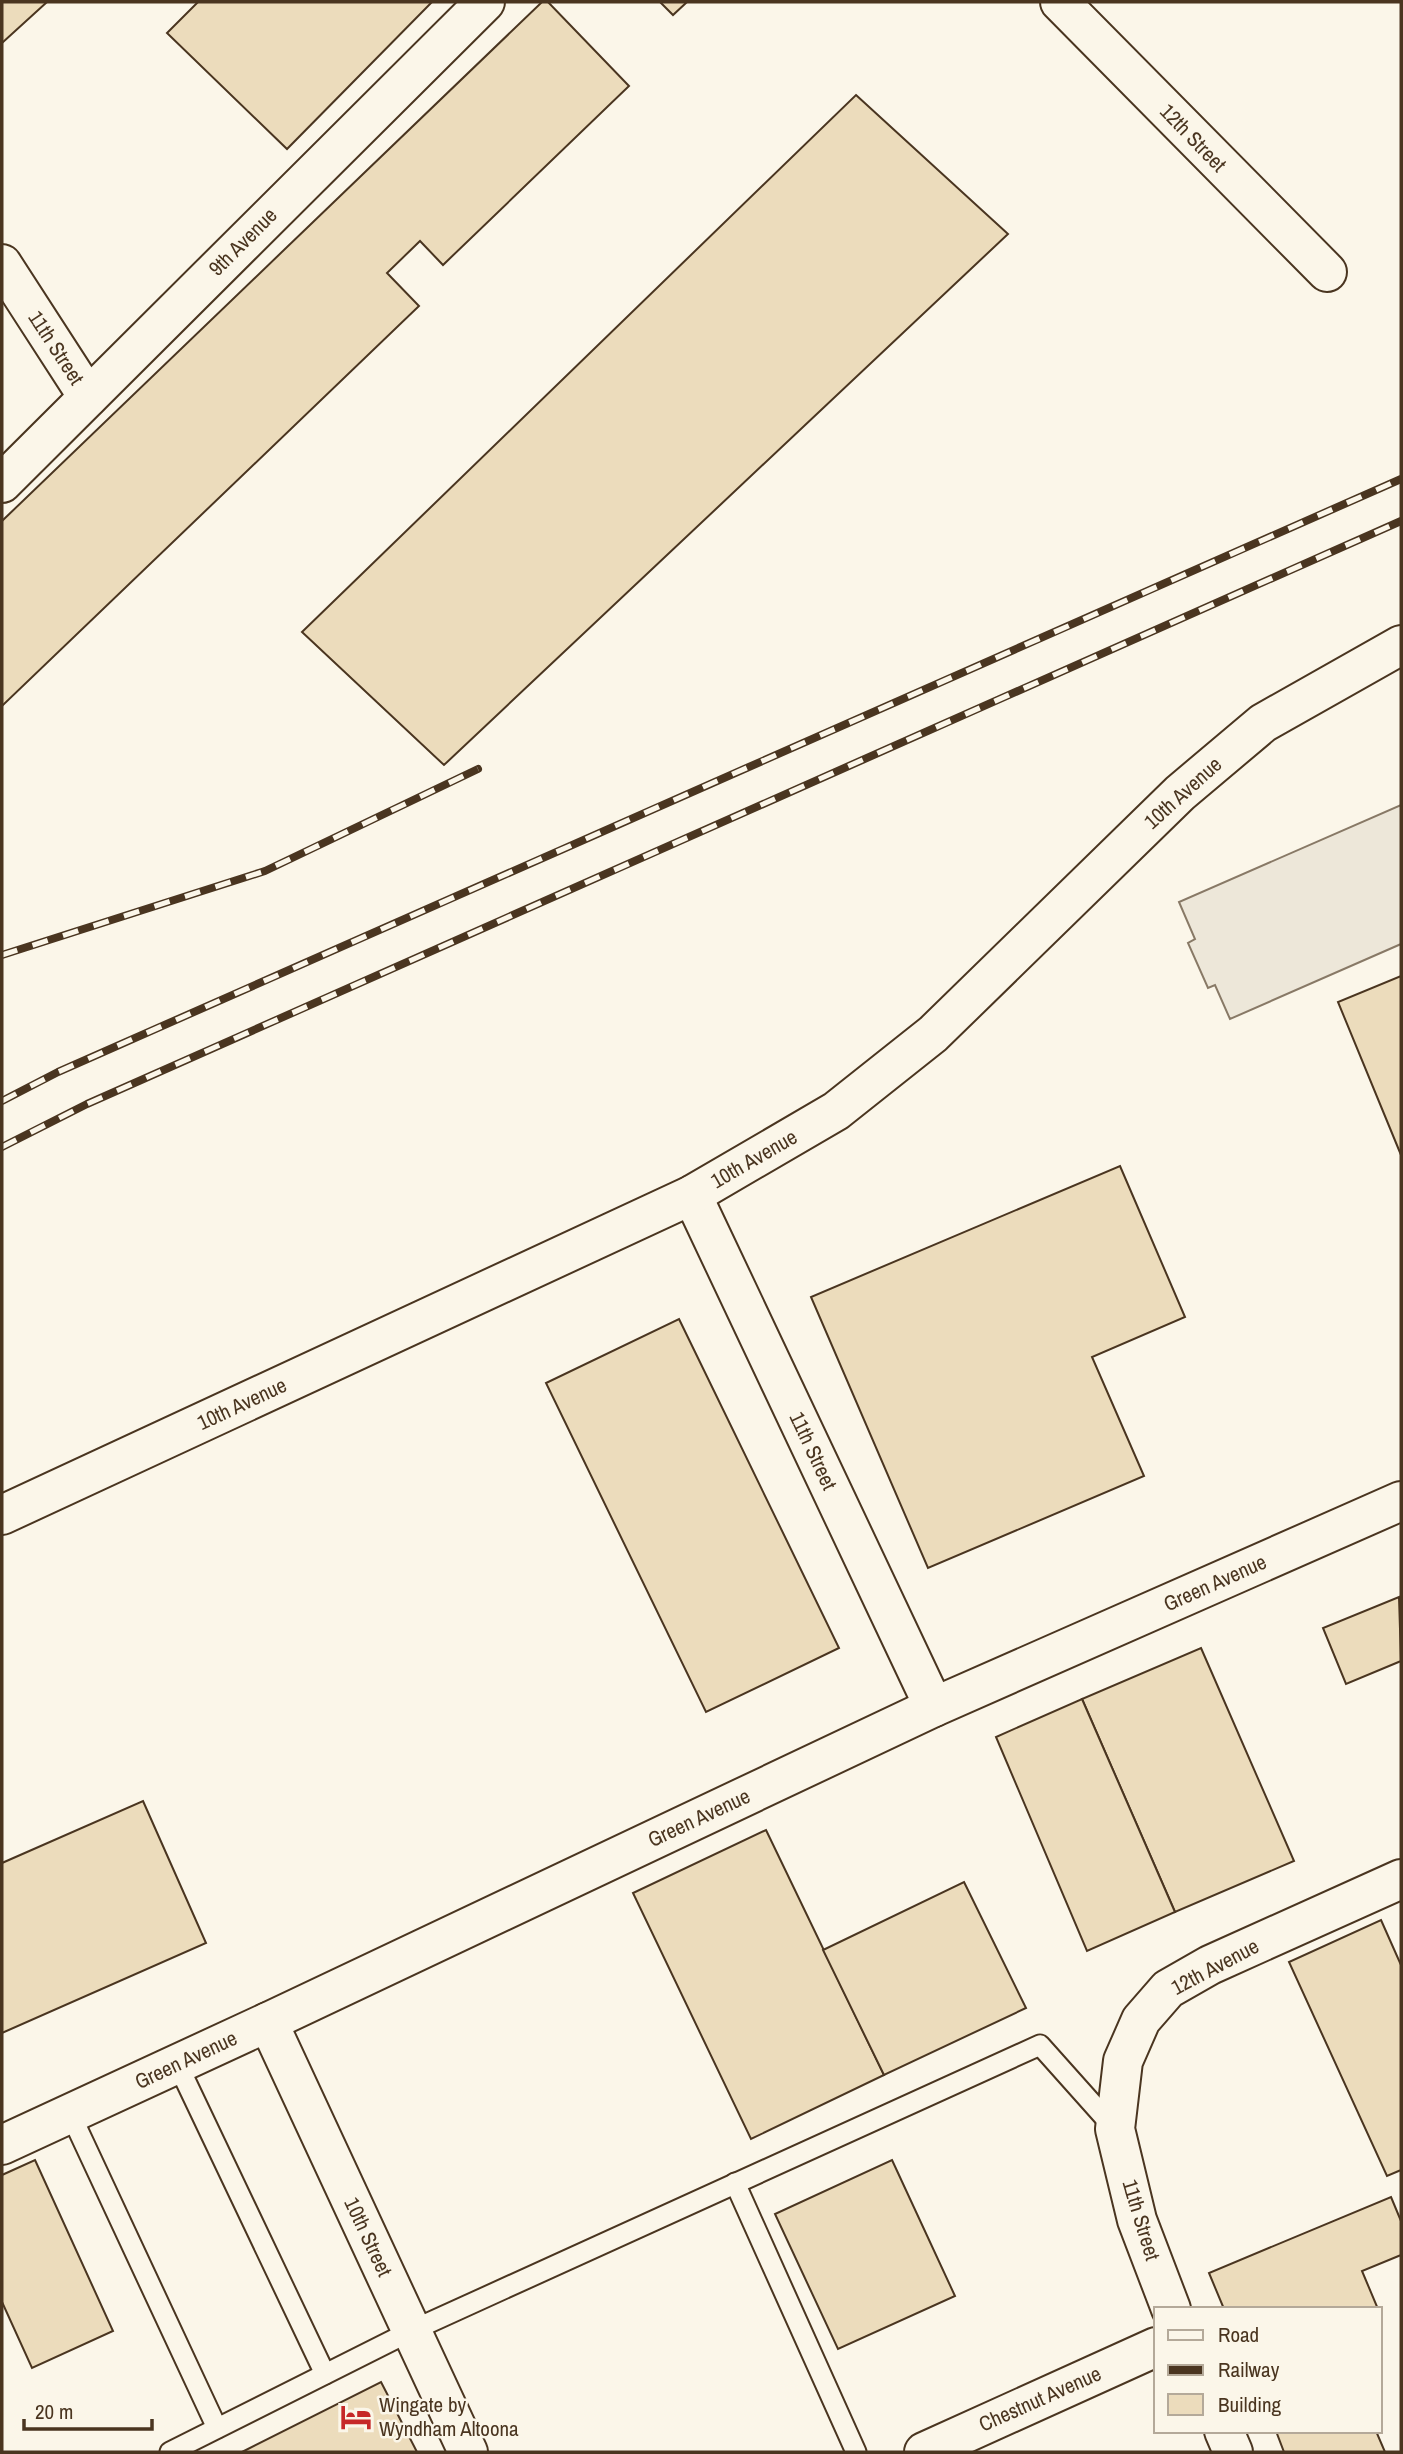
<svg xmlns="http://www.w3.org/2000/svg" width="1403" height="2454" viewBox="0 0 1403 2454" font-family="'Archivo Narrow',sans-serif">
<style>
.parking{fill:#ede7d9;stroke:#887966;stroke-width:2}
.building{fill:#ecdcbc;stroke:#4a3520;stroke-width:2}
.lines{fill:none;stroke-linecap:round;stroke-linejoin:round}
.lane-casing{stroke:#4a3520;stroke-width:23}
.street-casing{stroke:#4a3520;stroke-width:42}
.primary-casing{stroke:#4a3520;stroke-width:42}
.lane{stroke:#fbf6e9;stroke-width:19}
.street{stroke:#fbf6e9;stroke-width:38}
.primary{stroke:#fbf6e9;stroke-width:38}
.rail-casing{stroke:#4a3520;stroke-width:8}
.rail{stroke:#fbf6e9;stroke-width:5;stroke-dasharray:16;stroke-linecap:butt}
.labels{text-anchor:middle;stroke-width:5;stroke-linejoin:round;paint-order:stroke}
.street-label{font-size:21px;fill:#4a3520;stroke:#fbf6e9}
.poi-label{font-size:21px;fill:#4a3520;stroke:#fbf6e9;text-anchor:start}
</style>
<rect width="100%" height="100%" fill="#fbf6e9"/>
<!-- parking -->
<path class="parking" d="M1401 805V944L1230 1019 1215 985 1208 988 1188 943 1195 939 1179 902Z"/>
<!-- building -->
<g class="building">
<path d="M2 2H47L2 43Z"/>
<path d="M198 2H432L287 149 167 33Z"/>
<path d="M542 2H548L629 86 443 265 420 241 387 273 419 306 2 706V521Z"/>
<path d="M660 2H687L673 15Z"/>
<path d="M856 95 1008 234 444 765 302 632Z"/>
<path d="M1401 976V1155L1338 1002Z"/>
<path d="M1120 1166 1185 1317 1092 1357 1144 1476 928 1568 811 1297Z"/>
<path d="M679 1319 839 1648 706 1712 546 1383Z"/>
<path d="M1399 1597 1401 1661 1346 1684 1323 1628Z"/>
<path d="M1201 1648 1294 1861 1175 1912 1082 1699Z"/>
<path d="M1082 1699 1175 1912 1087 1951 996 1737Z"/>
<path d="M143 1801 206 1943 2 2033V1863Z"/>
<path d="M766 1830 884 2075 751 2139 633 1893Z"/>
<path d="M964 1882 1026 2008 884 2075 823 1950Z"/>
<path d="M1381 1920 1401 1965V2170L1387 2176 1289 1962Z"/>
<path d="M35 2160 113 2331 32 2368 2 2302V2175Z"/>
<path d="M892 2160 955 2296 838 2349 775 2214Z"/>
<path d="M1391 2197 1401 2221V2255L1362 2271 1378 2309H1224L1209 2273Z"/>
<path d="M381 2382 417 2452H242Z"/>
<path d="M1276 2431H1376L1385 2452H1284Z"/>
</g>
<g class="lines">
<defs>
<g id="lane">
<path d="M177 2063 325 2374"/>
<path d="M70 2113 217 2428"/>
<path d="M735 2183 856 2452"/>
<path d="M170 2452 411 2331 1040 2045 1115 2129"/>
</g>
<g id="street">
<path d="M1060 2 1327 272"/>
<path d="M2 264 88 397"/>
<path d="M2 483 485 2"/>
<path d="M692 1195 934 1707"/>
<path d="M268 2022 468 2452"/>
<path d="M2 2145 268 2022 934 1707 1401 1501"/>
<path d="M1224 2431 1233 2452"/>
</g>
<g id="primary">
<path d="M2 1515 692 1195 836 1111 933 1034 1180 793 1263 723 1401 645"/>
<path d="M1171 2309 1137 2220 1115 2129 1123 2061 1141 2020 1168 1989 1210 1965 1401 1879"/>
<path d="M924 2452 1156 2347"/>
</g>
</defs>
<!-- lane casing -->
<use href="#lane" class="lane-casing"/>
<!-- street casing -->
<use href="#street" class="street-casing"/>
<!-- primary casing -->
<use href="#primary" class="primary-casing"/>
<!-- lane -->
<use href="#lane" class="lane"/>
<!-- street -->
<use href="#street" class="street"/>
<!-- primary -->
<use href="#primary" class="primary"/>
<defs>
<g id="rail">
<path d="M2 955 265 871 478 769"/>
<path d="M2 1101 58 1072 1401 479"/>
<path d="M2 1147 87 1104 1401 521"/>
</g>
</defs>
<!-- rail casing -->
<use href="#rail" class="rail-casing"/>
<!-- rail -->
<use href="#rail" class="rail"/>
</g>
<!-- icons -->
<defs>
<symbol id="hotel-bare" viewBox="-9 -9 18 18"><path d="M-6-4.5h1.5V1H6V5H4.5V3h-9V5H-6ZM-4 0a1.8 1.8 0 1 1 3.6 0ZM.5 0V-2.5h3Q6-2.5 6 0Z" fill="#c62828" stroke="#fbf6e9" stroke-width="2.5" paint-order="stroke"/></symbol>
</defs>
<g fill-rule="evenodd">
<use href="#hotel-bare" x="334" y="2395" width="44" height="44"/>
</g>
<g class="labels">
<!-- street labels -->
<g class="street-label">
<text transform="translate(1193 138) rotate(46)" y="7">12th Street</text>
<text transform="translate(243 242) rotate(-45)" y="7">9th Avenue</text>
<text transform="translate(56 348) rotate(57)" y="7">11th Street</text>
<text transform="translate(1183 793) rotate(-42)" y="7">10th Avenue</text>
<text transform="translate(754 1159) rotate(-30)" y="7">10th Avenue</text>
<text transform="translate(242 1404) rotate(-25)" y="7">10th Avenue</text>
<text transform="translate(813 1451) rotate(65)" y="7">11th Street</text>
<text transform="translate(1215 1583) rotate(-24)" y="7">Green Avenue</text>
<text transform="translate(699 1818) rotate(-25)" y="7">Green Avenue</text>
<text transform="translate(1215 1967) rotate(-28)" y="7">12th Avenue</text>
<text transform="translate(186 2060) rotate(-25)" y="7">Green Avenue</text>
<text transform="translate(1141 2220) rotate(73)" y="7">11th Street</text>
<text transform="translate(368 2237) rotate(65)" y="7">10th Street</text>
<text transform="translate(1040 2399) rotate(-24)" y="7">Chestnut Avenue</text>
</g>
<!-- poi labels -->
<g class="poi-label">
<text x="379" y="2412">Wingate by<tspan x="379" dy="24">Wyndham Altoona</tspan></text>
</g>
</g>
<!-- border -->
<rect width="1403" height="2454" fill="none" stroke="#4a3520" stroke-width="7"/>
<!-- legend -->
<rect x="1154" y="2307" width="228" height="126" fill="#fbf6e9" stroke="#b4a999" stroke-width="2"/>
<rect x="1168" y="2330" width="35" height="10" fill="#fbf6e9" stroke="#b4a999" stroke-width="2"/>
<text x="1218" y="2342" font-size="21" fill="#4a3520">Road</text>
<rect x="1168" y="2365" width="35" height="10" fill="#4a3520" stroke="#b4a999" stroke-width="2"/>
<text x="1218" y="2377" font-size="21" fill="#4a3520">Railway</text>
<rect x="1168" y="2394" width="35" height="21" fill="#ecdcbc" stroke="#b4a999" stroke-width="2"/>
<text x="1218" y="2412" font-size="21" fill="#4a3520">Building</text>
<!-- scale -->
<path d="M24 2419v10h128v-10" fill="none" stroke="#4a3520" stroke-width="3.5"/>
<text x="35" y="2419" font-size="21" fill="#4a3520" stroke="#fbf6e9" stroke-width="5" paint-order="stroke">20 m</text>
</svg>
